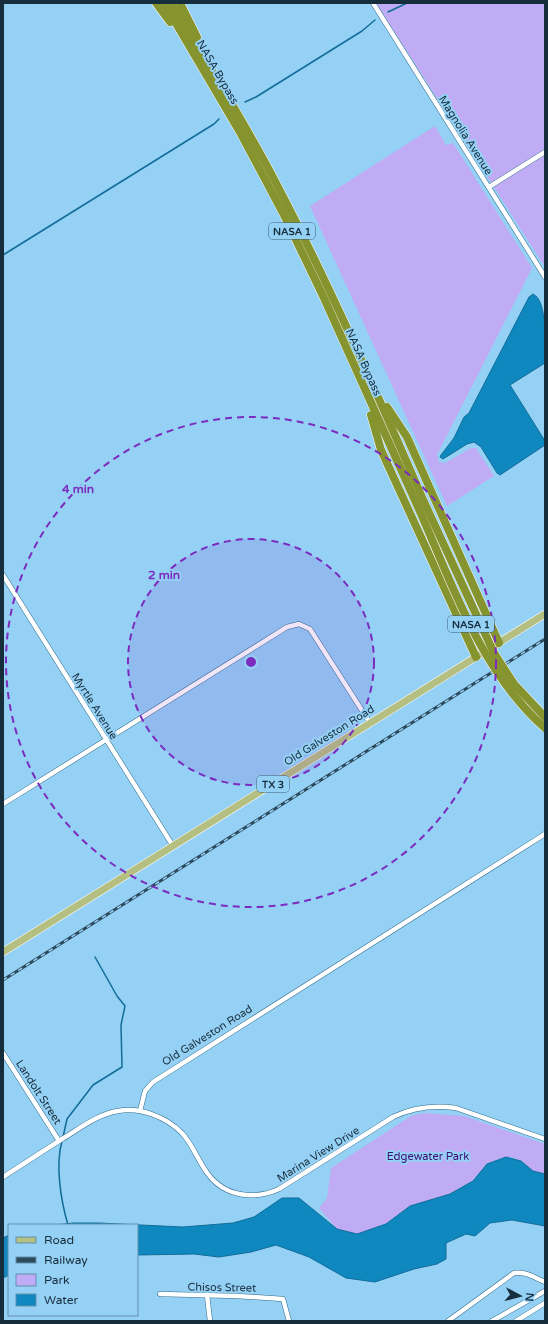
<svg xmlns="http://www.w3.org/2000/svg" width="548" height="1324" viewBox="0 0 548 1324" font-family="'Varela Round',sans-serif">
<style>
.green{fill:#c0acf4}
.water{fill:#0f88c0;stroke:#116d98}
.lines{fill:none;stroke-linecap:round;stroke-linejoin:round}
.stream{stroke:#116d98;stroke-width:1.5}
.minor-casing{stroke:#316b8c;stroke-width:5.5}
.primary-casing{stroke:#fff;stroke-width:8}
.motorway-casing{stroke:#fff;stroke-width:9}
.minor{stroke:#fff;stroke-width:4.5}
.primary{stroke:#b6bf82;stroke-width:7}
.motorway{stroke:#86942f;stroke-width:8}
.rail-casing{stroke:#2c4a5c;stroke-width:3}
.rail{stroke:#95d0f5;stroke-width:1.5;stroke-dasharray:4.5;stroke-linecap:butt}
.motorway-bridge-casing{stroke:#fff;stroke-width:9;stroke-linecap:butt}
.motorway-bridge{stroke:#86942f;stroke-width:8}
.ring{fill:none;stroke:#7b2cbf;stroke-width:2;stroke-dasharray:7 5}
.labels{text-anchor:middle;stroke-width:4;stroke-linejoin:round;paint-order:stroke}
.shield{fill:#95d0f5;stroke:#3c5f74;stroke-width:1}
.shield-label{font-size:10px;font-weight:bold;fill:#162e3c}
.street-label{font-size:11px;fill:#162e3c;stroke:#95d0f5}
.park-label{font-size:11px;fill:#3c0e71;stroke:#95d0f5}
.centre{fill:#7b2cbf;stroke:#95d0f5;stroke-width:2}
.ring-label{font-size:12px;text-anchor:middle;font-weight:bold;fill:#7b2cbf;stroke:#95d0f5;stroke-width:4;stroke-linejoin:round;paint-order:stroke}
</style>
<rect width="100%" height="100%" fill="#95d0f5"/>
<!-- green -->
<g class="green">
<path d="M376 3H545V267Z"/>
<path d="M435 126 446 145 453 143 532 268 437 455 439 462 445 463 471 448H476L494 476 447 506 310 206Z"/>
<path d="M425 1113 464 1116 545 1144V1174L533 1171 521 1161 512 1157 498 1159 487 1164 472 1181 450 1194 410 1206 385 1224 357 1234 337 1229 319 1208 327 1198 331 1168 411 1116Z"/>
</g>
<!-- water -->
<g class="water">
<path d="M533 294C548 301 545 346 545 363L510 385 545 441V445L500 475 497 473 481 447 474 442 467 444 443 459 440 457 441 455 454 438 464 417 469 413 529 297Z"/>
<path d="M506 1157 521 1161 533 1171 545 1174V1226L512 1220 490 1223 475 1236 466 1234 446 1243V1259L437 1264 414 1269 375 1282 346 1278 309 1257 276 1245 251 1252 219 1257 194 1254 137 1255V1225H56L73 1223H99L183 1227 233 1223 254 1217 282 1198H299L337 1229 357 1234 386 1224 410 1206 450 1194 473 1181 487 1164Z"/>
<path d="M9 1235V1275L3 1278V1238Z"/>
</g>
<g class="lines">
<!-- stream -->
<g class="stream">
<path d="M388 12 407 3"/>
<path d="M245 102 256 97 362 31 375 20"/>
<path d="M3 255 214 124 219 119"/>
<path d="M63 1137 67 1119 93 1085 122 1067 121 1025 125 1006 117 996 95 957"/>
<path d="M62 1141C55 1166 61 1201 68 1225"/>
</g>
<defs>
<g id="minor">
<path d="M373 3 545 277"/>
<path d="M489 187 545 152"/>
<path d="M3 575 173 846"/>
<path d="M3 804 287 627 299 624 310 629 370 723"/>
<path d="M3 1053 59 1141"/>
<path d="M140 1111 145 1091 153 1082 545 834"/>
<path d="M3 1177C23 1164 42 1152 62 1139 79 1129 98 1114 118 1111 141 1107 166 1117 182 1133 193 1145 198 1161 208 1174 225 1197 255 1200 279 1189L393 1117C412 1108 434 1105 456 1108L545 1139"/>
<path d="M160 1294 237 1296 283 1299 289 1321"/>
<path d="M207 1295 210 1321"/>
<path d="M448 1321 514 1273C525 1271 535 1278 545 1282"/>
<path d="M492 1321 545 1291"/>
<path d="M516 1321 545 1303"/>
</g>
<path id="primary" d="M3 952 545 614"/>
<g id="motorway">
<path d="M156 3 170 22"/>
<path d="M164 3 241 134 283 213 324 298 418 507"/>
<path d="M171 3C207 63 244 121 276 183 331 288 378 396 425 504"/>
<path d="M180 3 197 37"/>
<path d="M387 407 407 437 499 643"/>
<path d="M371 415 381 450 476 657"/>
</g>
</defs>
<!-- minor casing -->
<use href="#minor" class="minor-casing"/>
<!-- primary casing -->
<use href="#primary" class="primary-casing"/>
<!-- motorway casing -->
<use href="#motorway" class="motorway-casing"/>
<!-- minor -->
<use href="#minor" class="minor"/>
<!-- primary -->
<use href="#primary" class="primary"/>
<!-- motorway -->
<use href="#motorway" class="motorway"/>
<defs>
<path id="rail" d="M3 980 545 639"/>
</defs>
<!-- rail casing -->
<use href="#rail" class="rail-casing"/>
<!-- rail -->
<use href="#rail" class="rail"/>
<defs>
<g id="motorway-bridge">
<path d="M425 504 494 653 514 684 545 717"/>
<path d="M418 507C452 583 480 671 545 728"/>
</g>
</defs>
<!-- motorway-bridge casing -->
<use href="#motorway-bridge" class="motorway-bridge-casing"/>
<!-- motorway-bridge -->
<use href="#motorway-bridge" class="motorway-bridge"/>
</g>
<!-- distance rings -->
<circle cx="251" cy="662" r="123" fill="#7b2cbf" fill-opacity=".12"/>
<g class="ring">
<circle cx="251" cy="662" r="123"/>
<circle cx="251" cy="662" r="245"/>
</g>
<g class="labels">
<!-- shield labels -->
<g class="shield">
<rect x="269" y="223" width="46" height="16" rx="3"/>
<rect x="448" y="616" width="46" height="16" rx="3"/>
<rect x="257" y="776" width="32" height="16" rx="3"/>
</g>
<g class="shield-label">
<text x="292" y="235">NASA 1</text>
<text x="471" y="628">NASA 1</text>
<text x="273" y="788">TX 3</text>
</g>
<!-- street labels -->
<g class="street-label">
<text transform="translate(218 72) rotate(60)" y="4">NASA Bypass</text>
<text transform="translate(466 135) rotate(58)" y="4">Magnolia Avenue</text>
<text transform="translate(364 362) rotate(66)" y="4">NASA Bypass</text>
<text transform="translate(95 706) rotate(58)" y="4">Myrtle Avenue</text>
<text transform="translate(329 735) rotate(-32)" y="4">Old Galveston Road</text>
<text transform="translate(207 1035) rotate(-32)" y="4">Old Galveston Road</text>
<text transform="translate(39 1092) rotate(57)" y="4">Landolt Street</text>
<text transform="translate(318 1154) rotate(-32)" y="4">Marina View Drive</text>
<text transform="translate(222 1287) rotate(1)" y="4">Chisos Street</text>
</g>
<!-- park labels -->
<g class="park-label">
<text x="428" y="1160">Edgewater Park</text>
</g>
</g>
<circle cx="251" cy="662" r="6" class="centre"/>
<g class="ring-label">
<text x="78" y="493">4 min</text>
<text x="164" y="579">2 min</text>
</g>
<!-- border -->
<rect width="548" height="1324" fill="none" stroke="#162e3c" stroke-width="8"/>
<!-- legend -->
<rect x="8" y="1224" width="130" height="92" fill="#95d0f5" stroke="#628fab"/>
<rect x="16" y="1237" width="20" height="6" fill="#b6bf82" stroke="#628fab"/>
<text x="44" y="1244" font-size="12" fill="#162e3c">Road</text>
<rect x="16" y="1257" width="20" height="6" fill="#2c4a5c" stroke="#628fab"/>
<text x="44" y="1264" font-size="12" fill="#162e3c">Railway</text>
<rect x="16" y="1274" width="20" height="12" fill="#c0acf4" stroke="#628fab"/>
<text x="44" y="1284" font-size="12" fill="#162e3c">Park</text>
<rect x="16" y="1294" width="20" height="12" fill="#0f88c0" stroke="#628fab"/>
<text x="44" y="1304" font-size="12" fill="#162e3c">Water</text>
<!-- north arrow -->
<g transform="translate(520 1296) rotate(97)" stroke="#95d0f5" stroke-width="3" paint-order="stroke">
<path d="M0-3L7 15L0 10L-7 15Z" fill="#162e3c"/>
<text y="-6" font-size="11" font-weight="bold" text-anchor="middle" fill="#162e3c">N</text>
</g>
</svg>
